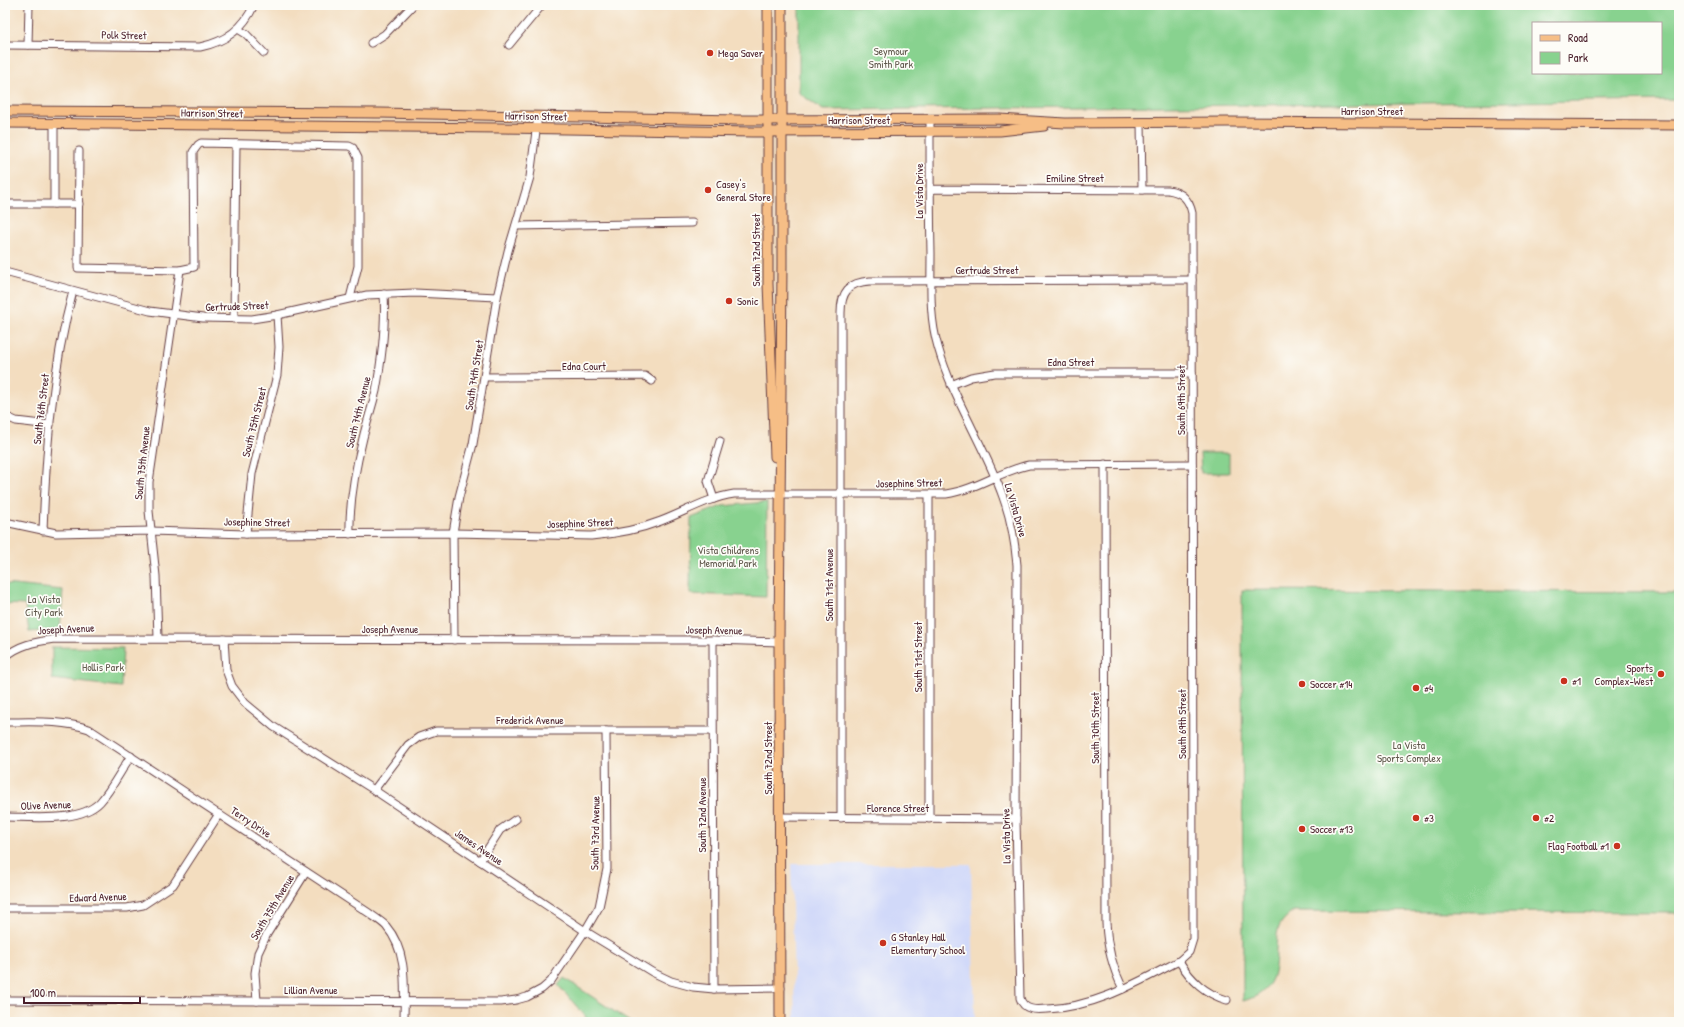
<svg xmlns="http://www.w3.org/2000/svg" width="1684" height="1027" viewBox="0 0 1684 1027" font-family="'Patrick Hand',sans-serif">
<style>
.built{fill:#d1d9f9}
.park{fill:#88d28f;stroke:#69785d;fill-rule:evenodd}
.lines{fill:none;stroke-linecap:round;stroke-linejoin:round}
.minor-casing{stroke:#633c41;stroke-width:9}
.major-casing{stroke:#633c41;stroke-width:11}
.minor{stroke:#fff;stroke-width:7}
.major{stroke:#f6be86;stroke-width:9}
.poi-dot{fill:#c8321e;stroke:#fdfcf7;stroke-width:1.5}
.labels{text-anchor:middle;stroke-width:3.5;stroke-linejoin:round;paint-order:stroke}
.street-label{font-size:11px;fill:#4a1f2b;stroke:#fdfcf7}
.park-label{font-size:11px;fill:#5d5549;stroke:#fdfcf7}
.poi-label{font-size:11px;fill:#4a1f2b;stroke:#fdfcf7;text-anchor:start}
</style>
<rect width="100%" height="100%" fill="#fdfcf7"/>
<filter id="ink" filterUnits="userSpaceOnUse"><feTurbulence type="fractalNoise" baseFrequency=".025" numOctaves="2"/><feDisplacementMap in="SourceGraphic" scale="8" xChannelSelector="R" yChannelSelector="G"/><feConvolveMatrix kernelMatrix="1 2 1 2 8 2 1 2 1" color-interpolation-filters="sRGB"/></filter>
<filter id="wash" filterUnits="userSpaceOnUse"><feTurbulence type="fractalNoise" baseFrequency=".012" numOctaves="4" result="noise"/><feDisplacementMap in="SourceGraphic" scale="16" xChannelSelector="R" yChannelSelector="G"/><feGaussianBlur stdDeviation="0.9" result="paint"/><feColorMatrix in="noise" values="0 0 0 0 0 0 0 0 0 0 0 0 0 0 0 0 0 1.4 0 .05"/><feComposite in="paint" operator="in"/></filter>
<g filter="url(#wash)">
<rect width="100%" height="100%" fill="#f3ddbf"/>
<!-- built -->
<path class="built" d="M791 864H971L975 1022H795Z"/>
<!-- park -->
<g class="park">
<path d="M799 5H1679V100L823 110 799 93ZM1533 23H1661V73H1533Z"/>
<path d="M1200 453H1229V473H1201Z"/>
<path d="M767 502 766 597 690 594 691 518 722 506Z"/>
<path d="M5 584 63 590 60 630 29 632 25 605 5 604Z"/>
<path d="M1242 590 1679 592V913L1294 911C1287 916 1280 922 1278 930 1276 936 1277 943 1276 949 1276 976 1272 993 1243 1001Z"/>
<path d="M52 647 123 648 121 687 52 679Z"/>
<path d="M564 978 630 1022H583L586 1017 558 985Z"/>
</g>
</g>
<g filter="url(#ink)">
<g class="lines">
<defs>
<g id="minor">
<path d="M238 29 246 34 264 53"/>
<path d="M371 43 385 34 413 5"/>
<path d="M5 45 200 47C225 42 244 28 254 5"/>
<path d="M28 45 29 5"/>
<path d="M509 45 542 5"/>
<path d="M1141 122 1142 190"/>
<path d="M79 151 78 268 180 270"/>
<path d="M930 189 1168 190C1182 192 1189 199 1192 213L1193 939 1189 952 1179 961C1138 982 1096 1007 1048 1009 1036 1010 1024 1011 1020 998L1016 819 1017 565C1015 542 1011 519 1003 497 985 446 953 400 938 347 929 317 931 284 931 253 930 209 930 164 930 120"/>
<path d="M5 204H79"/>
<path d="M54 204V123"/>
<path d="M516 226 692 223"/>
<path d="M5 272 150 311 203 318 252 319 277 315 367 295 415 293 497 297"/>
<path d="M234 319 236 144"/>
<path d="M485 377 645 376 652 381"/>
<path d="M951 385 971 377 995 373H1192"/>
<path d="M5 416 16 421 50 425"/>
<path d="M1105 464 1106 923C1107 947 1112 967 1123 989"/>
<path d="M714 499 708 481 720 441"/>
<path d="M5 522 56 533 151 531 246 534 453 533 591 536C615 534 638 530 661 521 685 512 707 498 734 494H946C976 490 1000 471 1029 465L1192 464"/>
<path d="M43 531C46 450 52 369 73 291"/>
<path d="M246 534 252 474 277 375 279 347 277 315"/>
<path d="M350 534C349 501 355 470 363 438 367 422 372 407 376 391 382 358 386 327 384 294"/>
<path d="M158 638 156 576 149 511V482L180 270 194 267 193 152 198 145 201 143 349 146 353 148 358 158V266L350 298"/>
<path d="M224 639 226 670 232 686 245 703 274 727 374 790 585 931 652 972 671 981 693 987 714 989 781 988"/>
<path d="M454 640 453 533 459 497 473 444 497 297 508 251 530 177 538 116"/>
<path d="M713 640 714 989"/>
<path d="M5 657C20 644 36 642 55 639L713 640 779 642"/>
<path d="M5 722C34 722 62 720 89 729L369 913C374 917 381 921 386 926 409 953 404 989 404 1022"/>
<path d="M374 790 408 745 419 737 436 731H712"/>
<path d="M5 817C32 817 80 823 100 802 112 789 121 770 131 756"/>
<path d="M780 817 1016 819"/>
<path d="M841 818V313C841 292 849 282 870 281L1192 280"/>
<path d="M929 819V495"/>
<path d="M480 861 500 830 516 819"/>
<path d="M5 908H127L143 905 173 885 219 814"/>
<path d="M1179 961C1191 980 1205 994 1227 1000"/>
<path d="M5 1000 501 1002 516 1000 527 997 542 989 551 981 585 931 599 907 607 869 606 731"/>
<path d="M257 1001 255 973 258 953 267 934 306 872"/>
</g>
<g id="major">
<path d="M768 5V284L775 457"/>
<path d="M5 111 380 113 738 120 1000 119 1065 123 1228 122 1679 125"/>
<path d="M5 123 501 128 753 132 1000 131 1044 126"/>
<path d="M780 1022 779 642 782 265V5"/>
</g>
</defs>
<!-- minor casing -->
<use href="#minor" class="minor-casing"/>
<!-- major casing -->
<use href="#major" class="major-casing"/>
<!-- minor -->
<use href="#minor" class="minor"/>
<!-- major -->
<use href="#major" class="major"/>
</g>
</g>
<!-- markers -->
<g class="poi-dot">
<circle cx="710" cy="53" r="4"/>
<circle cx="708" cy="190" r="4"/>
<circle cx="729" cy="301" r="4"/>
<circle cx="1661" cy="674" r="4"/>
<circle cx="1564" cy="681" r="4"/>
<circle cx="1302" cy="684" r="4"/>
<circle cx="1416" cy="688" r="4"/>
<circle cx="1416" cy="818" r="4"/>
<circle cx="1536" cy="818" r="4"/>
<circle cx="1302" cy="829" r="4"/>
<circle cx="1617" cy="846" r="4"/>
<circle cx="883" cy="943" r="4"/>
</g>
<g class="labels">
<!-- street labels -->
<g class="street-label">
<text transform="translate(124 35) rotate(1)" y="4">Polk Street</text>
<text x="1372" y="115">Harrison Street</text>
<text transform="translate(212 113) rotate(1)" y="4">Harrison Street</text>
<text transform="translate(536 116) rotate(1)" y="4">Harrison Street</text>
<text x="859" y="124">Harrison Street</text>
<text x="1075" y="182">Emiline Street</text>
<text transform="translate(919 191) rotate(-90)" y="4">La Vista Drive</text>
<text transform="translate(756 250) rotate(-90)" y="4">South 72nd Street</text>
<text x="987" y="274">Gertrude Street</text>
<text transform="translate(237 306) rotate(-2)" y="4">Gertrude Street</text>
<text x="1071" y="366">Edna Street</text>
<text x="584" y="370">Edna Court</text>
<text transform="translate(474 375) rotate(-81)" y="4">South 74th Street</text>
<text transform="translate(1181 400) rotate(-90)" y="4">South 69th Street</text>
<text transform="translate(41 409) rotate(-83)" y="4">South 76th Street</text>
<text transform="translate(358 412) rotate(-76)" y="4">South 74th Avenue</text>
<text transform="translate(254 422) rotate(-76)" y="4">South 75th Street</text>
<text transform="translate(142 463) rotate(-84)" y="4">South 75th Avenue</text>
<text transform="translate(909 483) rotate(-1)" y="4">Josephine Street</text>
<text transform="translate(1016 510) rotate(74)" y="4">La Vista Drive</text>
<text transform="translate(257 522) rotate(1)" y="4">Josephine Street</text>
<text transform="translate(580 523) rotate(-2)" y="4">Josephine Street</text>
<text transform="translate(829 585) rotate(-90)" y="4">South 71st Avenue</text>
<text transform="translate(66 629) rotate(-3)" y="4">Joseph Avenue</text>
<text x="390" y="633">Joseph Avenue</text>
<text transform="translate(714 630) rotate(1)" y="4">Joseph Avenue</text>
<text transform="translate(918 657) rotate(-90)" y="4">South 71st Street</text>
<text x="530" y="724">Frederick Avenue</text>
<text transform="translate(1182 724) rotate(-90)" y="4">South 69th Street</text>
<text transform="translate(1095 728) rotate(-90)" y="4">South 70th Street</text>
<text transform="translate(768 758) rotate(-90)" y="4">South 72nd Street</text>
<text transform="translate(46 805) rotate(-2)" y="4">Olive Avenue</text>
<text x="898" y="812">Florence Street</text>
<text transform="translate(702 815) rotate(-90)" y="4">South 72nd Avenue</text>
<text transform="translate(251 822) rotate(34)" y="4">Terry Drive</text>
<text transform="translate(595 833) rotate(-89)" y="4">South 73rd Avenue</text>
<text transform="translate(1006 836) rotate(-91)" y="4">La Vista Drive</text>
<text transform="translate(479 847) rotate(34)" y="4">James Avenue</text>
<text transform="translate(98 897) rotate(-2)" y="4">Edward Avenue</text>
<text transform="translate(272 907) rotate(-59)" y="4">South 75th Avenue</text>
<text x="311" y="994">Lillian Avenue</text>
</g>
<!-- park labels -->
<g class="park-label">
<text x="891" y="55">Seymour<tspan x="891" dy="13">Smith Park</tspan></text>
<text x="728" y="554">Vista Childrens<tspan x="728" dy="13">Memorial Park</tspan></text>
<text x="44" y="603">La Vista<tspan x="44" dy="13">City Park</tspan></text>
<text x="103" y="671">Hollis Park</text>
<text x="1409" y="749">La Vista<tspan x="1409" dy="13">Sports Complex</tspan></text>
</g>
<!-- poi labels -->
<g class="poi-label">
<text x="718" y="57">Mega Saver</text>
<text x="716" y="188">Casey's<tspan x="716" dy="13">General Store</tspan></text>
<text x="737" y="305">Sonic</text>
<text x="1653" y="672" text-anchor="end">Sports<tspan x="1653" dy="13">Complex-West</tspan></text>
<text x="1572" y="685">#1</text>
<text x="1310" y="688">Soccer #14</text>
<text x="1424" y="692">#4</text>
<text x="1424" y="822">#3</text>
<text x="1544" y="822">#2</text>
<text x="1310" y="833">Soccer #13</text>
<text x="1609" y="850" text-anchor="end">Flag Football #1</text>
<text x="891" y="941">G Stanley Hall<tspan x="891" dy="13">Elementary School</tspan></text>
</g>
</g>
<!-- margin -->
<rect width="1684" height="1027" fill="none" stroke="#fdfcf7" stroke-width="20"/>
<!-- legend -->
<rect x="1532" y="22" width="130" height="52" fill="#fdfcf7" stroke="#b5a4a5"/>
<rect x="1540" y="35" width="20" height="6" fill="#f6be86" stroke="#b5a4a5"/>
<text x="1568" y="42" font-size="12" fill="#4a1f2b">Road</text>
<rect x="1540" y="52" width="20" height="12" fill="#88d28f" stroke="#b5a4a5"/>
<text x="1568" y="62" font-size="12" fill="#4a1f2b">Park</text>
<!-- scale -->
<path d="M24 997v6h116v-6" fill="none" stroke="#4a1f2b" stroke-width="2"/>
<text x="30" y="997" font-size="12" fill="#4a1f2b" stroke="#fdfcf7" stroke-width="3" paint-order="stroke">100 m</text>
</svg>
